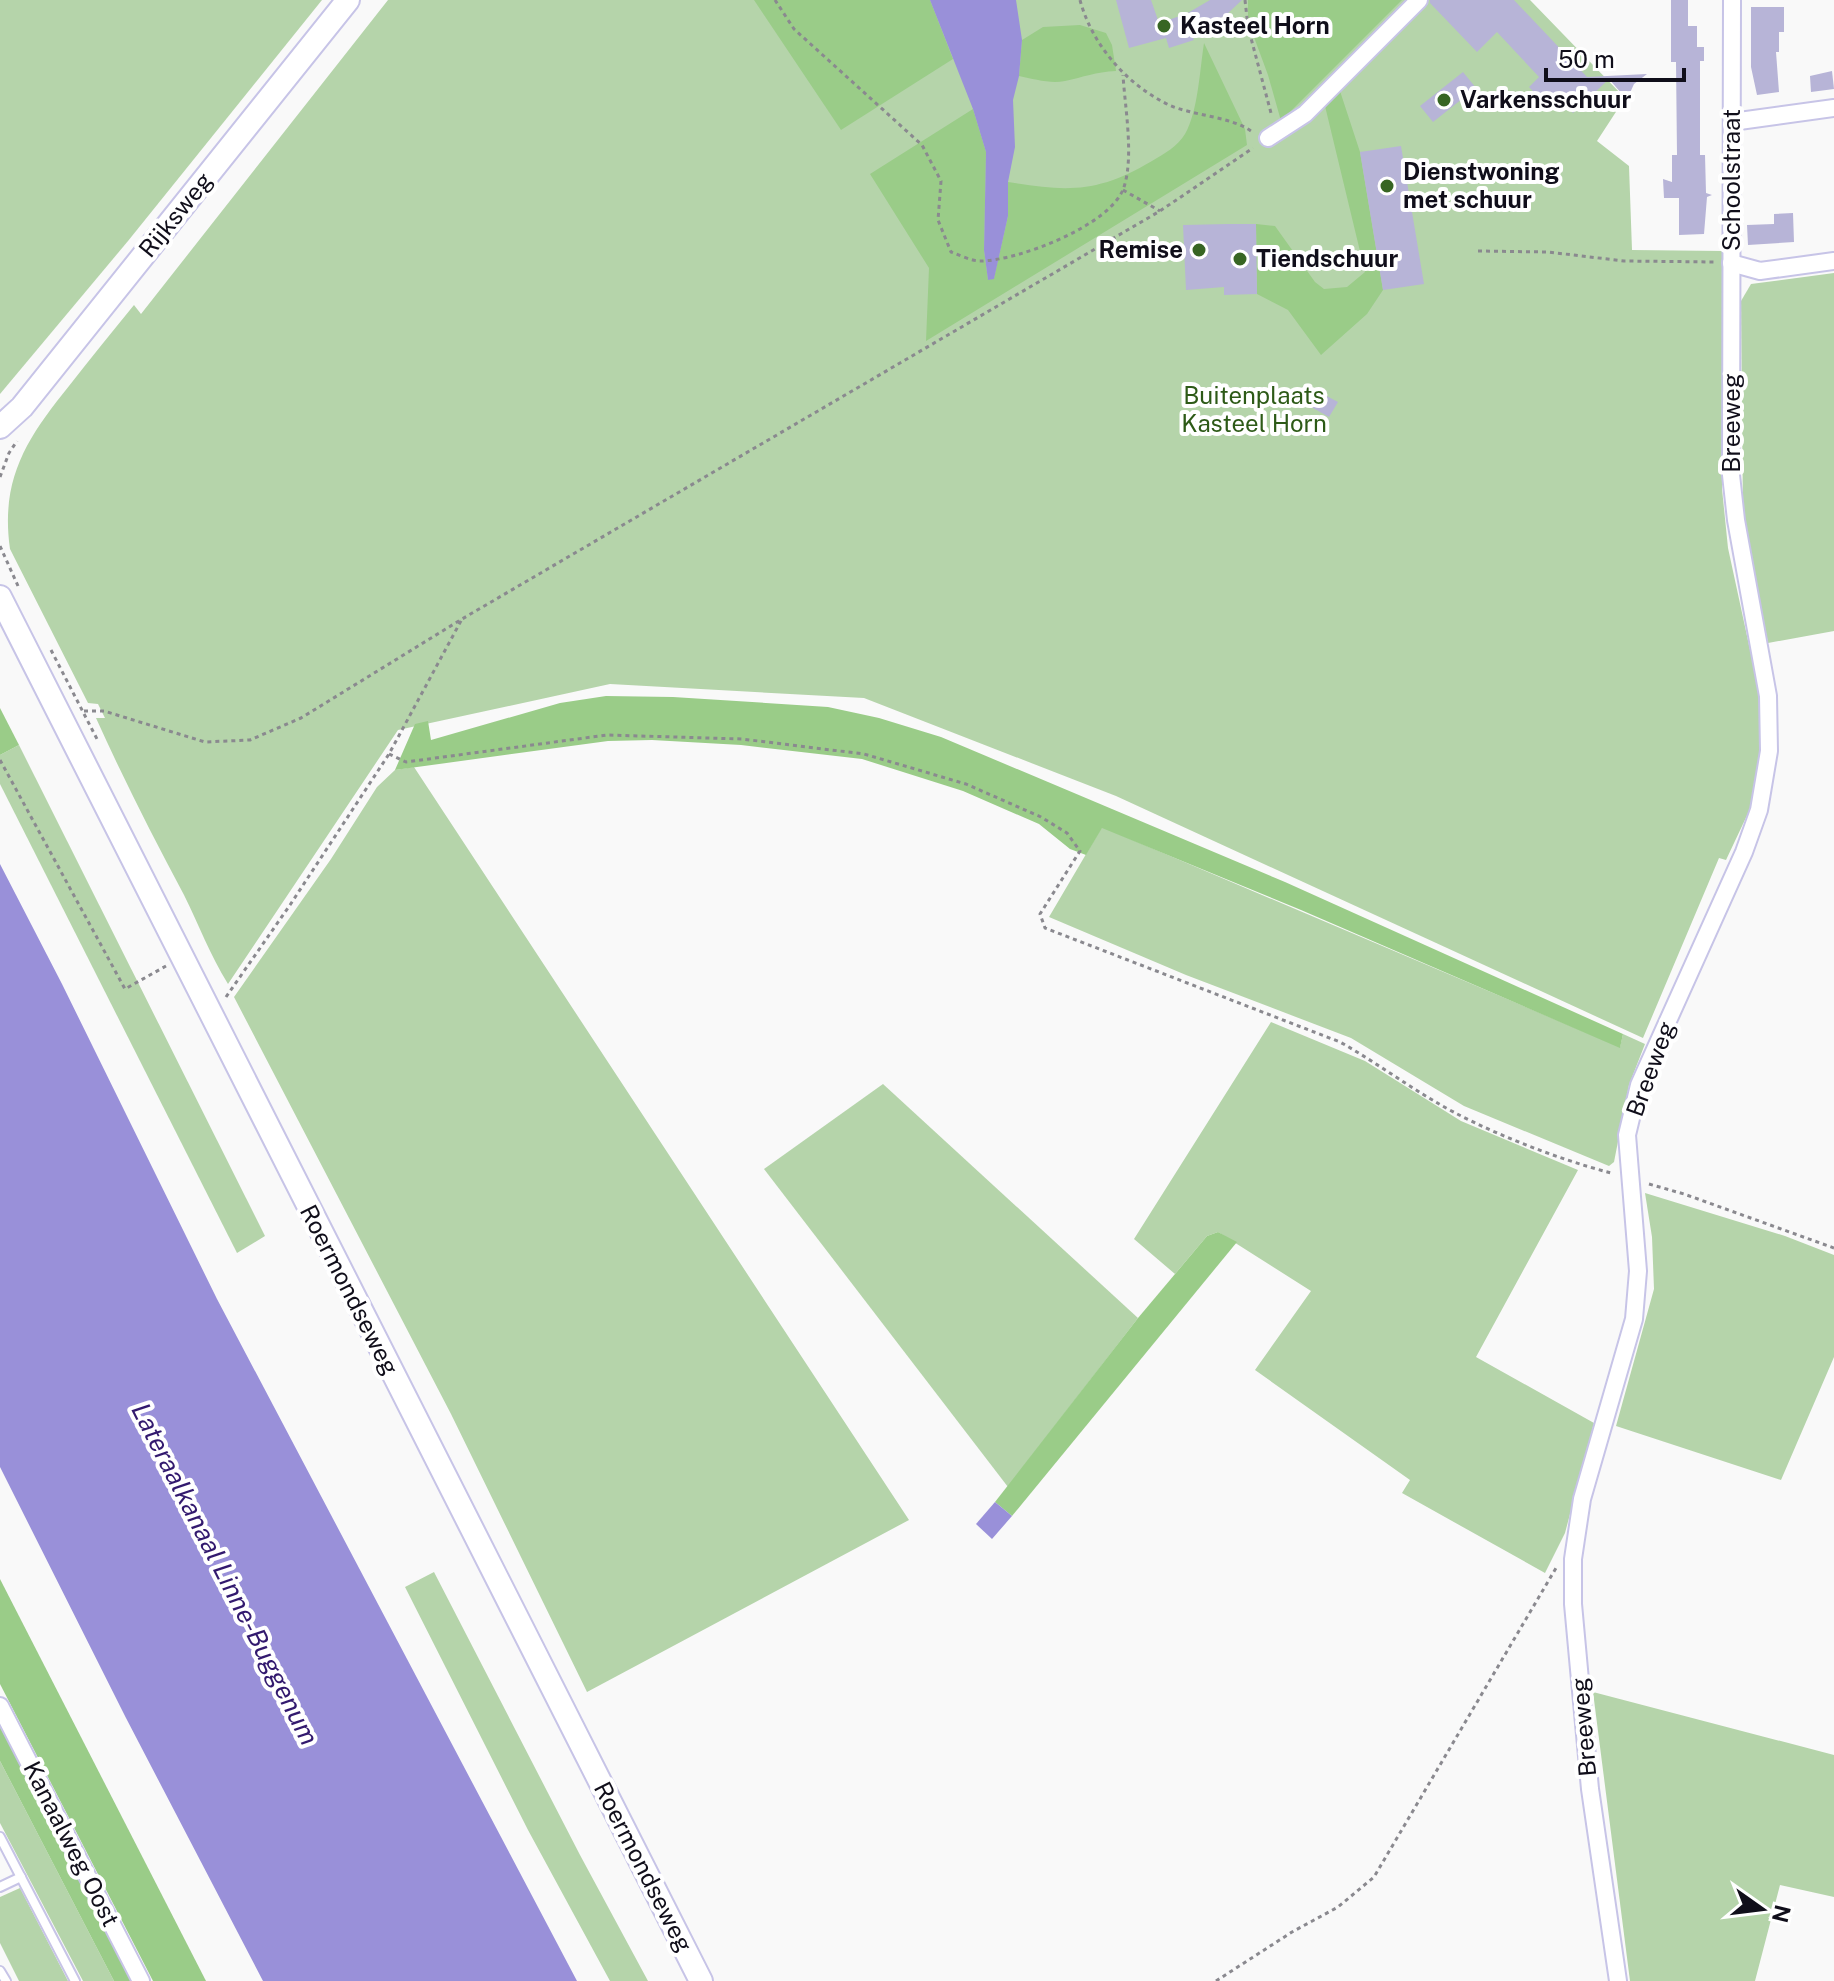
<svg xmlns="http://www.w3.org/2000/svg" width="1834" height="1981" viewBox="0 0 1834 1981" font-family="'Public Sans',sans-serif">
<style>
.green{fill:#b5d4aa}
.forest{fill:#9acc88}
.water{fill:#9990d9}
.building{fill:#b7b4d7}
.lines{fill:none;stroke-linecap:round;stroke-linejoin:round}
.lane-casing{stroke:#c7c4e7;stroke-width:12}
.street-casing{stroke:#c7c4e7;stroke-width:20}
.secondary-casing{stroke:#c7c4e7;stroke-width:26}
.path{stroke:#8a898f;stroke-width:3;stroke-dasharray:4 4;stroke-linecap:butt}
.lane{stroke:#fff;stroke-width:8}
.street{stroke:#fff;stroke-width:16}
.secondary{stroke:#fff;stroke-width:22}
.poi-dot{fill:#376523;stroke:#fff;stroke-width:3}
.labels{text-anchor:middle;stroke-width:8;stroke-linejoin:round;paint-order:stroke}
.poi-label{font-size:24px;font-weight:bold;fill:#100e1a;stroke:#fff;text-anchor:start}
.street-label{font-size:24px;fill:#100e1a;stroke:#fff}
.park-label{font-size:24px;fill:#2d5a17;stroke:#fff}
.water-label{font-size:26px;font-style:italic;fill:#32196e;stroke:#fff}
</style>
<rect width="100%" height="100%" fill="#f9f9f9"/>
<!-- green -->
<g class="green">
<path d="M0 0H322L128 241 0 394Z"/>
<path d="M388 0H1530L1625 98 1597 141 1629 166 1632 250 1723 251 1722 489 1728 548 1760 696V750L1751 807 1726 860 1719 858 1643 1038 1116 796 864 698 610 684 398 730 228 984C210 955 199 925 184 895 153 837 123 778 96 718H105L98 704 88 703 10 549C0 479 27 438 69 386 90 359 112 332 134 305L141 314Z"/>
<path d="M1834 273V631L1768 643 1743 519 1741 301 1751 284Z"/>
<path d="M19 745 265 1236 237 1253 0 784V755Z"/>
<path d="M414 767 909 1520 587 1692 451 1414 234 997 331 859 377 787 395 770Z"/>
<path d="M1102 827 1620 1047 1623 1034 1645 1044 1629 1085 1614 1162 1609 1166 1464 1106 1351 1038 1186 975 1049 917Z"/>
<path d="M1271 1022 1365 1061 1461 1121 1578 1170 1476 1357 1594 1423 1565 1533 1545 1573 1402 1493 1410 1480 1255 1370 1311 1291 1218 1232 1207 1236 1175 1274 1134 1239Z"/>
<path d="M883 1084 1138 1318 1008 1487 764 1169Z"/>
<path d="M1645 1193 1785 1236 1834 1255V1357L1781 1480 1616 1426 1654 1289 1652 1237Z"/>
<path d="M434 1572 580 1855 648 1981H610L528 1830 405 1587Z"/>
<path d="M1593 1692 1834 1755V1897L1780 1885 1755 1981H1630Z"/>
<path d="M0 1761 114 1981H83L0 1823Z"/>
<path d="M20 1888 68 1981H19L0 1943V1897Z"/>
</g>
<!-- forest -->
<g class="forest">
<path d="M754 0H930L953 59 841 130Z"/>
<path d="M1248 0H1402L1281 121 1268 75 1248 21Z"/>
<path d="M1080 25 1106 33 1112 45 1116 71C1095 72 1084 77 1065 81 1050 84 1034 79 1019 76L1022 40 1043 27Z"/>
<path d="M1204 43 1245 129 1247 145 926 341 929 268 870 174 973 109 986 152 984 250 988 280 994 278 1008 216V182C1068 192 1098 193 1152 161 1164 154 1178 146 1185 134 1198 112 1200 68 1204 43Z"/>
<path d="M1340 91 1360 152 1383 290 1367 314 1321 355 1288 310 1257 294 1256 224 1275 226 1315 282 1324 289 1347 287 1365 272 1325 106Z"/>
<path d="M606 696 673 697 828 707 879 718 941 737 1285 882 1623 1034 1620 1048 1301 910 1102 828 1086 855 1070 849 1039 824 963 791 862 759 741 745 652 740 608 741 395 770 415 724 428 721 431 740 560 703Z"/>
<path d="M0 708 19 745 0 755Z"/>
<path d="M1218 1232 1237 1242 1012 1516 995 1502 1138 1318 1207 1236Z"/>
<path d="M0 1579 206 1981H153L0 1684Z"/>
<path d="M0 1726 132 1981H114L0 1761Z"/>
</g>
<!-- water -->
<g class="water">
<path d="M930 0H1016L1022 40 1019 76 1013 100 1015 147 1008 182V216L994 279 988 280 984 250 986 152 973 109Z"/>
<path d="M0 864 62 984 217 1299 577 1981H263L126 1718 0 1467Z"/>
<path d="M995 1502 1012 1516 992 1539 976 1524Z"/>
</g>
<!-- building -->
<g class="building">
<path d="M1116 0H1151L1159 23 1186 14 1210 0H1242L1225 16 1191 33 1194 40 1169 48 1166 38 1129 48Z"/>
<path d="M1430 0H1514L1587 77 1647 74 1634 84 1629 95 1626 91 1622 94 1609 79 1573 113 1554 94 1544 103 1529 87 1539 77 1497 32 1477 52 1430 3Z"/>
<path d="M1671 0H1688V26H1697V47H1704V61H1700V155H1705L1706 193 1712 195 1707 197 1704 234 1679 235V198H1664L1663 179 1672 182V155H1677L1676 62H1671Z"/>
<path d="M1751 7H1784V32H1779V52H1776L1779 92 1757 95 1751 67Z"/>
<path d="M1832 71 1834 89 1811 92 1810 76Z"/>
<path d="M1463 72 1476 88 1433 122 1420 106Z"/>
<path d="M1401 146 1424 284 1383 290 1360 152Z"/>
<path d="M1793 213 1794 242 1748 245 1747 225 1774 224V214Z"/>
<path d="M1228 224H1256L1257 294 1224 295V287L1186 290 1183 225Z"/>
<path d="M1312 392 1318 395 1319 392 1338 402 1329 417 1306 404Z"/>
</g>
<g class="lines">
<defs>
<g id="lane">
<path d="M0 1837 75 1981"/>
<path d="M0 1887 21 1877"/>
<path d="M0 1971 6 1981"/>
</g>
<g id="street">
<path d="M1732 122 1834 108"/>
<path d="M1268 138 1305 114 1419 0"/>
<path d="M1731 263 1760 271 1834 261"/>
<path d="M0 1706 141 1981"/>
<path d="M1618 1981 1590 1789 1573 1604V1559L1582 1499 1634 1319 1638 1271 1627 1135 1639 1085 1744 852 1759 810 1769 751 1768 696 1736 520 1731 475 1732 0"/>
</g>
<g id="secondary">
<path d="M0 427 22 407 348 0"/>
<path d="M0 597 701 1981"/>
</g>
</defs>
<!-- lane casing -->
<use href="#lane" class="lane-casing"/>
<!-- street casing -->
<use href="#street" class="street-casing"/>
<!-- secondary casing -->
<use href="#secondary" class="secondary-casing"/>
<!-- path -->
<g class="path">
<path d="M775 0 794 29 922 145 941 181 938 220 951 252C960 255 971 261 980 261 1018 261 1112 225 1124 187 1134 156 1125 108 1123 75"/>
<path d="M1080 0C1092 45 1127 85 1169 105 1194 116 1229 116 1251 131"/>
<path d="M1245 0 1248 27 1271 113"/>
<path d="M1123 190 1160 211"/>
<path d="M1478 251 1548 252 1624 261 1716 262"/>
<path d="M0 477 9 453 17 441"/>
<path d="M0 546 18 586"/>
<path d="M51 650 97 739"/>
<path d="M84 711H104L205 742 250 740 301 718 462 619 1160 211 1253 148"/>
<path d="M389 754 406 762 607 735 742 739 864 754 966 784 1041 817 1067 833 1080 851 1040 914 1045 928 1340 1042C1372 1060 1402 1082 1434 1101 1482 1130 1557 1159 1611 1173"/>
<path d="M0 760 125 989 166 966"/>
<path d="M226 997 290 905 389 754 462 619"/>
<path d="M1649 1184 1684 1194 1834 1248"/>
<path d="M1216 1981 1292 1932 1338 1907 1374 1877 1556 1568"/>
</g>
<!-- lane -->
<use href="#lane" class="lane"/>
<!-- street -->
<use href="#street" class="street"/>
<!-- secondary -->
<use href="#secondary" class="secondary"/>
</g>
<!-- markers -->
<g class="poi-dot">
<circle cx="1164" cy="26" r="8"/>
<circle cx="1444" cy="100" r="8"/>
<circle cx="1387" cy="186" r="8"/>
<circle cx="1199" cy="250" r="8"/>
<circle cx="1240" cy="259" r="8"/>
</g>
<g class="labels">
<!-- poi labels -->
<g class="poi-label">
<text x="1180" y="34">Kasteel Horn</text>
<text x="1460" y="108">Varkensschuur</text>
<text x="1403" y="180">Dienstwoning<tspan x="1403" dy="28">met schuur</tspan></text>
<text x="1183" y="258" text-anchor="end">Remise</text>
<text x="1256" y="267">Tiendschuur</text>
</g>
<!-- street labels -->
<g class="street-label">
<text transform="translate(1732 180) rotate(-90)" y="8">Schoolstraat</text>
<text transform="translate(176 215) rotate(-51)" y="8">Rijksweg</text>
<text transform="translate(1732 423) rotate(-90)" y="8">Breeweg</text>
<text transform="translate(1651 1069) rotate(-70)" y="8">Breeweg</text>
<text transform="translate(349 1290) rotate(63)" y="8">Roermondseweg</text>
<text transform="translate(1584 1727) rotate(-95)" y="8">Breeweg</text>
<text transform="translate(71 1844) rotate(63)" y="8">Kanaalweg Oost</text>
<text transform="translate(643 1867) rotate(63)" y="8">Roermondseweg</text>
</g>
<!-- park labels -->
<g class="park-label">
<text x="1254" y="404">Buitenplaats<tspan x="1254" dy="28">Kasteel Horn</tspan></text>
</g>
<!-- water labels -->
<g class="water-label">
<text transform="translate(225 1574) rotate(63)" y="9">Lateraalkanaal Linne-Buggenum</text>
</g>
</g>
<!-- north arrow -->
<g transform="translate(1762 1909) rotate(104)" stroke="#ffffff" stroke-width="6" paint-order="stroke">
<path d="M0-6L14 30L0 20L-14 30Z" fill="#100e1a"/>
<text y="-12" font-size="22" font-weight="bold" text-anchor="middle" fill="#100e1a">N</text>
</g>
<!-- scale -->
<path d="M1546 68v12h138v-12" fill="none" stroke="#100e1a" stroke-width="4"/>
<text x="1558" y="68" font-size="24" fill="#100e1a" stroke="#ffffff" stroke-width="6" paint-order="stroke">50 m</text>
</svg>
